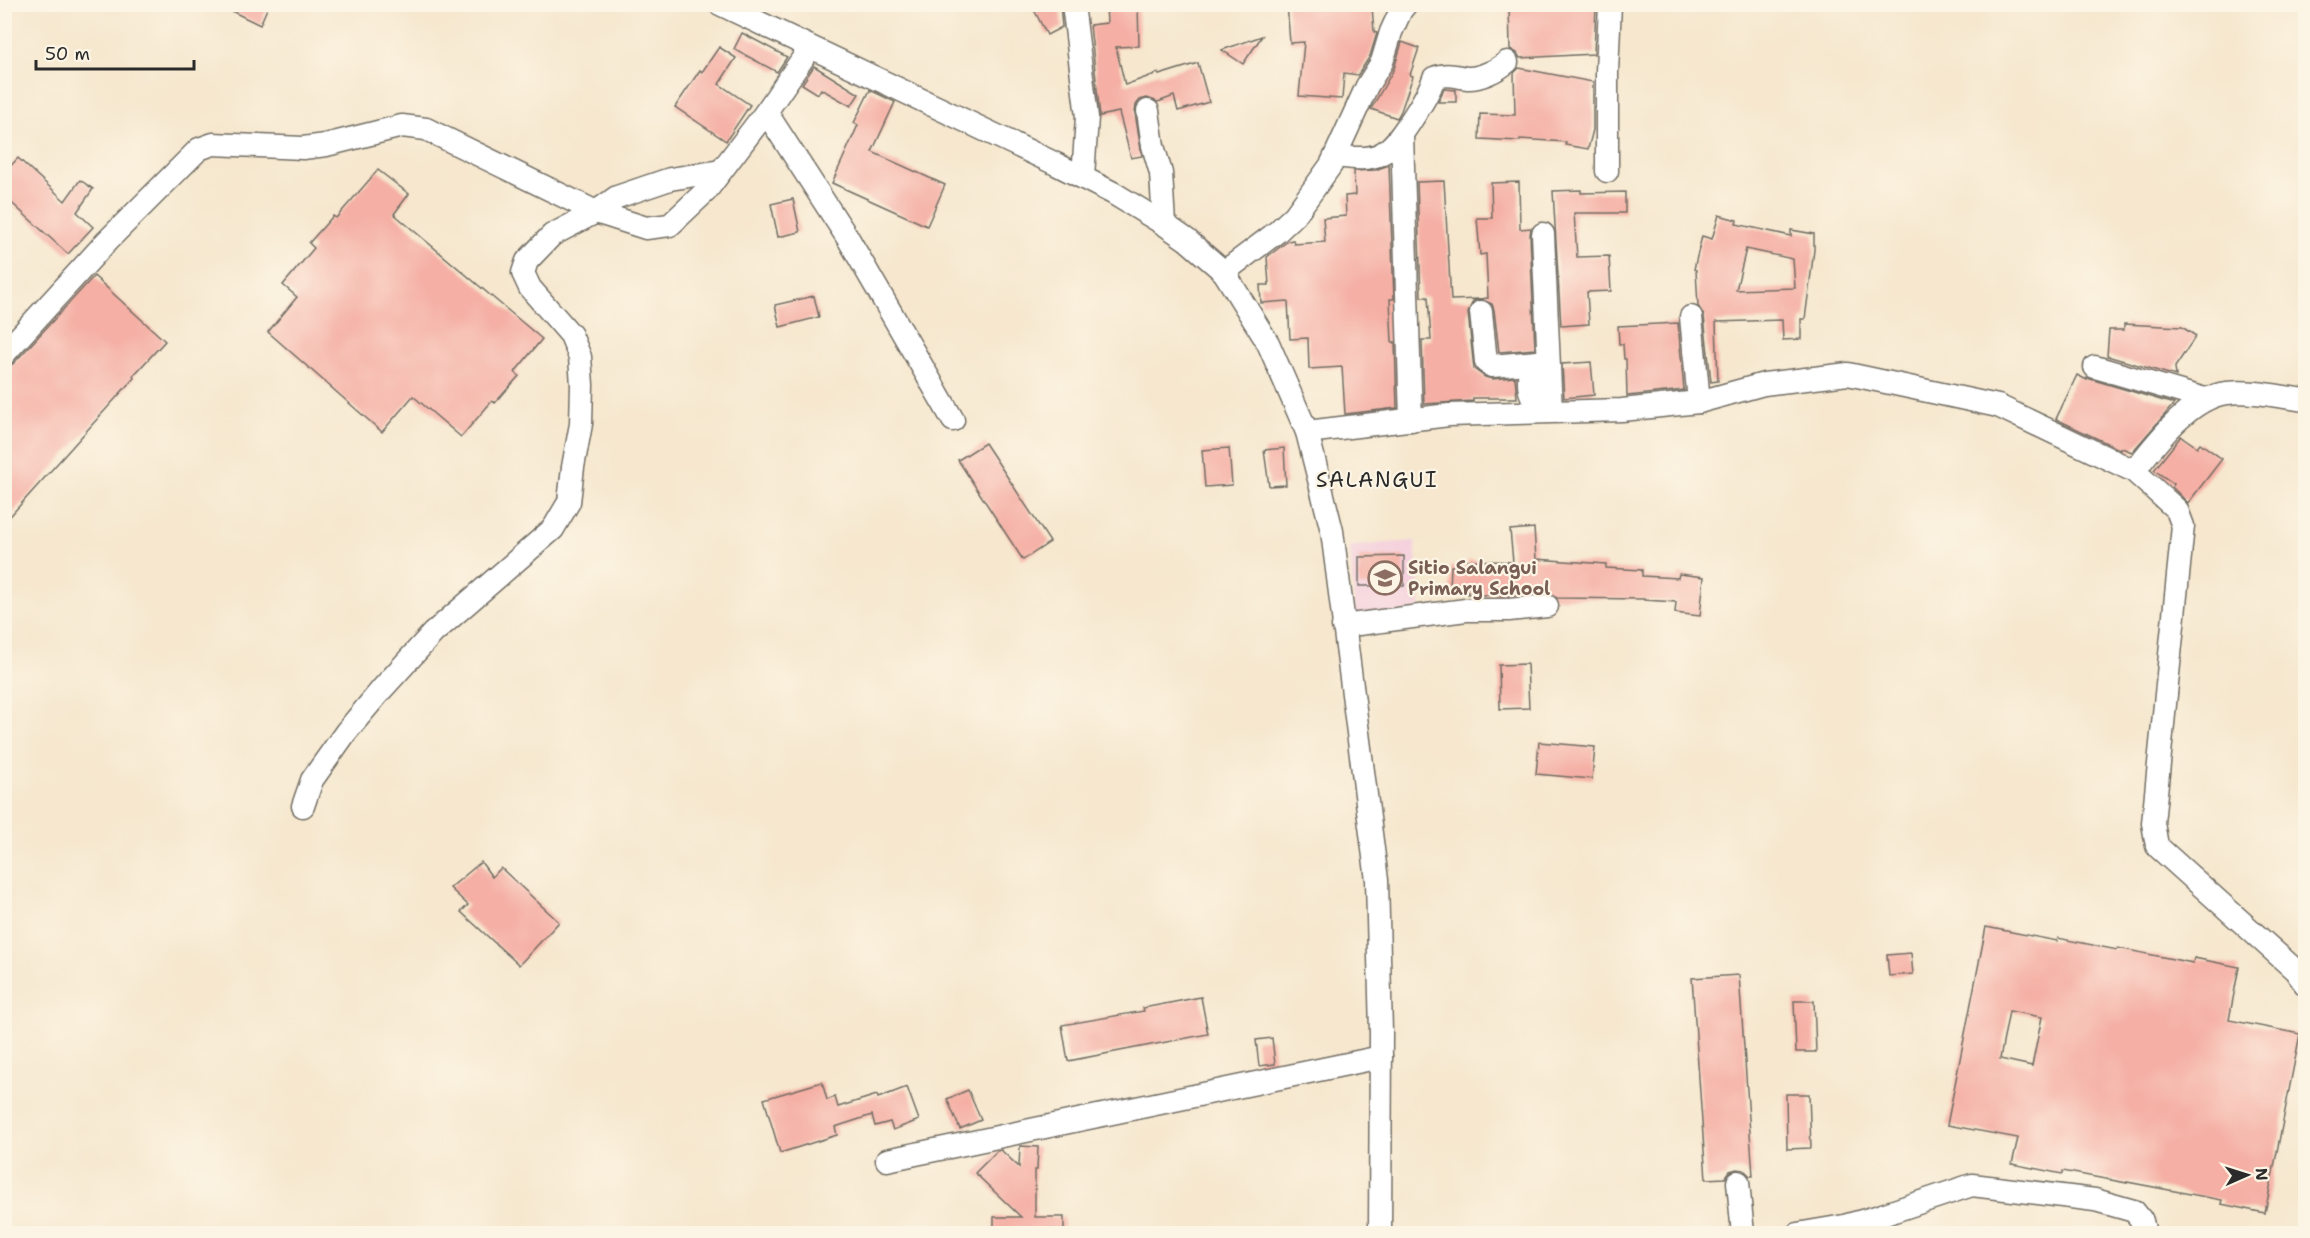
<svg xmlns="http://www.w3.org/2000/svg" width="2310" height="1238" viewBox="0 0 2310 1238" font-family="'Shantell Sans',sans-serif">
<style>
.built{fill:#f4cfdd}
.building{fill:#f5afa4;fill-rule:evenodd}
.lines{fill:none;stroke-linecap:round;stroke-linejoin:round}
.minor-casing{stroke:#726d64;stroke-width:25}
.minor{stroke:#fff;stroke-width:22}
.labels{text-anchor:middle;stroke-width:4.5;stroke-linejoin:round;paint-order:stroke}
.education-label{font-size:18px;font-weight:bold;fill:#785e54;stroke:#fcf5e5;text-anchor:start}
.quarter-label{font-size:21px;letter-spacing:1.5px;fill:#2b2b2b;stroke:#fcf5e5}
</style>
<rect width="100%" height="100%" fill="#fcf5e5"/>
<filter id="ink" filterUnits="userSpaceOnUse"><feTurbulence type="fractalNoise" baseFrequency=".0167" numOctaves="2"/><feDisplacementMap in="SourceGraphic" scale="12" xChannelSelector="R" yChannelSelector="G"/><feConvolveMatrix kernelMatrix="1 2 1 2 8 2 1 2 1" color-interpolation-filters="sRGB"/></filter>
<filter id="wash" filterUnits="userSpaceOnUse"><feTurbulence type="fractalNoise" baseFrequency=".008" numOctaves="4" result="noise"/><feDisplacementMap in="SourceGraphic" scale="24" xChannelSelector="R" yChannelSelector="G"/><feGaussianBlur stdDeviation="1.35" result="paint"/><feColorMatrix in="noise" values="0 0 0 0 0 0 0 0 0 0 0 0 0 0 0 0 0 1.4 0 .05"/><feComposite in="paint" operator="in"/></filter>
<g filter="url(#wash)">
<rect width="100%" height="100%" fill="#f6e7ce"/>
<!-- built -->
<path class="built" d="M1415 541 1421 611 1355 616 1350 546Z"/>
<g id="blocks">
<!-- building -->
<g class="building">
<path d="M217 4H269L260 25Z"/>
<path d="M1031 4H1060L1062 27 1047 35Z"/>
<path d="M1106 4H1138L1139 46 1116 47 1125 85 1158 73 1159 75 1198 63 1209 102 1178 111 1174 96 1158 102 1147 98 1140 100 1136 105 1135 113 1142 156 1131 158 1119 112 1100 116 1090 25 1107 23Z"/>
<path d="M1287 4H1345L1346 7 1372 6 1374 32 1377 33 1370 56 1358 75 1344 73 1342 99 1299 96 1304 42 1290 43Z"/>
<path d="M1509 4 1596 5 1594 54 1520 58 1517 53 1510 49Z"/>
<path d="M742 33 787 57 777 72 734 49Z"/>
<path d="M1262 36 1243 64 1222 50Z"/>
<path d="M1402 42 1419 48 1410 75 1413 76 1401 111 1397 118 1371 109 1394 69Z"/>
<path d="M719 47 736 58 719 84 750 105 726 141 675 107 700 70 702 72Z"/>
<path d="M814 66 859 94 851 106 821 89 818 94 802 84Z"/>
<path d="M1519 68 1593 82V130L1588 149 1565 145 1566 142 1520 139V141L1479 139 1480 114 1515 115 1514 73Z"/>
<path d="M1444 89 1456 90V102H1438Z"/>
<path d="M870 90 895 102 872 152 945 185 927 226 832 183 858 125 854 123Z"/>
<path d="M18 158 65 201 80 180 93 189 77 212 93 227 68 254 4 196V173Z"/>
<path d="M1389 165 1394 299H1390L1392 342H1395L1397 408 1345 414 1342 367 1309 369 1308 338 1290 339 1288 301 1261 303 1260 285H1269L1267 257 1288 241 1293 240 1294 244 1325 242 1323 218 1346 216 1345 196 1355 195 1354 171 1375 170Z"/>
<path d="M378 170 409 194 394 214 542 339 515 372 519 376 495 403 492 401 461 437 413 396 382 432 268 332 297 297 283 285 314 248 309 243 333 216 336 218Z"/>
<path d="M1444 181 1451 300 1480 299 1473 301 1468 313 1474 369 1485 377 1492 379 1515 377 1517 398H1473V401L1424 404 1422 340H1431L1428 297H1421L1417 182Z"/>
<path d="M1519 182 1520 229 1531 228 1530 235 1535 349 1499 352 1494 310 1492 304 1480 299 1488 298 1486 254 1480 255 1477 218H1492L1491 183Z"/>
<path d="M1581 190V193L1625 192V213H1574L1577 257 1609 256 1611 291 1587 292 1589 324 1561 326 1553 191Z"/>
<path d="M793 199 800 232 778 237 771 204Z"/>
<path d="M1719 215 1737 220 1736 224 1791 236V230L1814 234V250L1805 319H1801V339L1783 340 1782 320 1716 322 1718 381 1711 382 1704 316 1698 306 1696 270 1694 269 1702 236 1712 239ZM1746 249 1793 259 1795 288 1736 290Z"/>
<path d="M94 276 165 341 133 376 134 378 4 523V370L14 363Z"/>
<path d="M814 296 819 317 780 327 775 305Z"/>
<path d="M1678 323 1684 390 1627 396 1626 359H1624L1623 344H1619L1618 326Z"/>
<path d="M2124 324 2182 327 2196 336 2175 367 2176 376 2107 356 2109 330H2124Z"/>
<path d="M1591 362 1594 395 1564 398 1562 364Z"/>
<path d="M2077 375 2087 380V378L2174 404 2132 452 2122 448 2121 450 2056 419Z"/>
<path d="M2181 436 2197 447 2200 443 2222 459 2188 503 2172 487 2174 484 2154 470Z"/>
<path d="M985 443 1050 542 1023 560 958 460Z"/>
<path d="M1229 448 1232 485 1205 487 1202 450Z"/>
<path d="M1284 448 1286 485 1269 486 1264 450Z"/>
<path d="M1534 528 1536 559 1606 564V568L1642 570V576L1678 578 1679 574 1704 577 1700 616 1675 613 1676 602 1644 600V599L1557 598 1546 593 1507 596 1468 594V591L1450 590 1451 566H1468V560L1513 562 1510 530Z"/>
<path d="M1404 556V586H1359V557Z"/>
<path d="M1527 664 1529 708 1500 709 1499 665Z"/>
<path d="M1539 742 1595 747 1592 779 1536 774Z"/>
<path d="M481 862 492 877 501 868 559 922 519 965 461 912 468 905 450 888Z"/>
<path d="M1986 927 2057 941 2058 938 2117 950 2118 948 2193 963 2194 958 2239 967 2229 1020 2300 1034 2265 1213 2221 1204 2222 1200 2127 1182V1183L2063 1171 2062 1174 2012 1164 2018 1138 1947 1125ZM2009 1011 2042 1017 2032 1066 2000 1059Z"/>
<path d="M1911 953 1913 974 1889 976 1887 955Z"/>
<path d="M1739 975 1753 1176H1750L1744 1170 1737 1169 1730 1171 1725 1178 1706 1179 1692 978Z"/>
<path d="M1201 997 1208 1034 1068 1061 1062 1025 1144 1011 1143 1008Z"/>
<path d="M1794 1001H1814L1816 1052H1796Z"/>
<path d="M1272 1038 1275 1064 1259 1066 1256 1040Z"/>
<path d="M822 1082 827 1100 835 1097 838 1107 877 1095 878 1098 907 1087 919 1120 893 1130 890 1122 875 1126 872 1115 835 1127 837 1135 780 1153 764 1099Z"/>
<path d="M968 1090 981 1120 960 1129 947 1099Z"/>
<path d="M1786 1094H1809L1811 1148 1787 1149Z"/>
<path d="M1020 1146 1038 1147 1037 1170H1035V1217H1064V1232L994 1233V1217H1021L975 1173 997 1151 1001 1150 1019 1167Z"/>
</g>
</g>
</g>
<g filter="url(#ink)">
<use href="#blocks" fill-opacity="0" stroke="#726d64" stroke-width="1.5"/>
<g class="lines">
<defs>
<g id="minor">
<path d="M720 4 1056 164 1113 193 1164 224 1187 240 1224 272 1268 343 1307 432 1332 531 1377 880 1381 1032 1380 1234"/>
<path d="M1073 4 1087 117 1083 177"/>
<path d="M1148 111 1153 146 1161 173 1164 224"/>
<path d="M766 112 849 240 953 420"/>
<path d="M1402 135 1411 420"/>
<path d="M1336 156C1379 163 1389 155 1412 119 1421 105 1429 93 1434 78 1446 73 1454 76 1467 78 1479 79 1498 70 1507 62"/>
<path d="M1607 171V72L1610 4"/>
<path d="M1543 234 1551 411"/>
<path d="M1224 272 1277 232 1295 215 1331 165 1367 86 1382 62 1391 32 1401 10 1406 4"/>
<path d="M1481 312 1486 362 1492 366 1548 361"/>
<path d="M1691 317 1699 402"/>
<path d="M4 354 107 241 199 149 213 144 303 148 326 145 402 126 426 129 596 212 646 228 670 225 706 191 766 112 810 48"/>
<path d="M1531 363C1527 384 1526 403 1551 408"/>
<path d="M2095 367 2205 399"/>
<path d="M1307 432 1449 415 1622 410 1699 402 1764 384 1848 374 1998 406 2134 471C2156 443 2190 397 2227 393 2253 390 2280 397 2306 400"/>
<path d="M2134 471 2177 510 2183 526 2153 823 2157 846 2295 970 2306 985"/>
<path d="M1343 626 1466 610H1509L1547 606"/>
<path d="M303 806 312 780 346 732 382 689 433 633 553 529 569 502 573 467 581 424 582 385 580 357 571 335 530 288 523 273 527 261 552 235 596 212 617 197 670 179 721 171"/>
<path d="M887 1160 1381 1057"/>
<path d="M1738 1182 1743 1234"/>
<path d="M1797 1234 1844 1226 1876 1217 1972 1185 2095 1200 2134 1211 2142 1221 2145 1234"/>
</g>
</defs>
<!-- minor casing -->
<use href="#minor" class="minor-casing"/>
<!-- minor -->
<use href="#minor" class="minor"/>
</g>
</g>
<!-- icons -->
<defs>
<symbol id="school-ring" viewBox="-11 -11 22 22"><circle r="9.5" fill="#fcf5e5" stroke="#8d6e63" stroke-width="1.5"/><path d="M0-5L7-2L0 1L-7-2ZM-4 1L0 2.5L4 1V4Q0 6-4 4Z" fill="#8d6e63"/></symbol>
</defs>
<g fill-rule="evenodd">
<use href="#school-ring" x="1366" y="559" width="38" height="38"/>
</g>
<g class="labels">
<!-- education labels -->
<g class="education-label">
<text x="1408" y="574">Sitio Salangui<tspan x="1408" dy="21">Primary School</tspan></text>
</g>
<!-- quarter labels -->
<g class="quarter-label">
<text x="1377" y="487">SALANGUI</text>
</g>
</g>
<!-- margin -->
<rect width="2310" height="1238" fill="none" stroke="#fcf5e5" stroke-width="24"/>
<!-- north arrow -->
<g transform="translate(2247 1175) rotate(87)" stroke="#fcf5e5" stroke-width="4.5" paint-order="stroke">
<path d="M0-4.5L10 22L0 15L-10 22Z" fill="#2b2b2b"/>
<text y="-9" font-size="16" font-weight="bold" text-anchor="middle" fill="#2b2b2b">N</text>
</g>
<!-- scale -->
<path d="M36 60v9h158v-9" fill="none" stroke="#2b2b2b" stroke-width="3"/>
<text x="45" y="60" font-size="18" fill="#2b2b2b" stroke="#fcf5e5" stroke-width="4.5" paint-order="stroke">50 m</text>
</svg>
